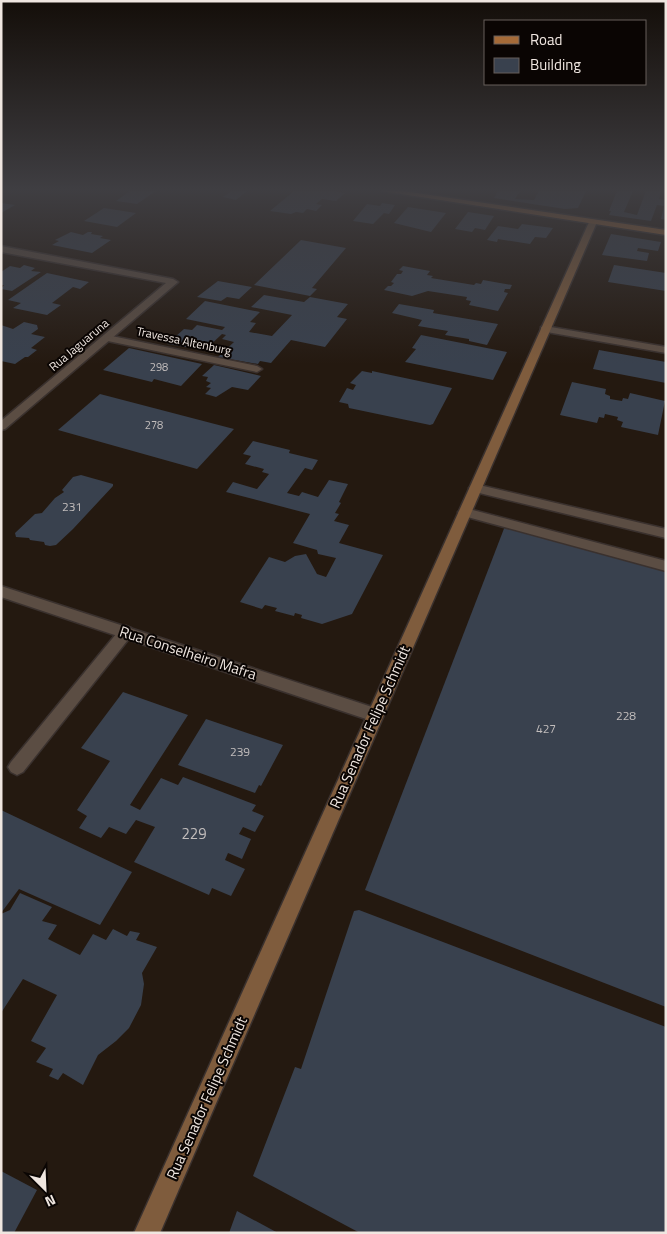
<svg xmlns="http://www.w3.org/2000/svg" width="667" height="1234" viewBox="0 0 667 1234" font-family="'Titillium Web',sans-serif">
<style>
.building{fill:#39414e}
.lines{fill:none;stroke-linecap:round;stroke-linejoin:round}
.lane-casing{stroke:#3a312e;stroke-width:3}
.street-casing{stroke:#3a312e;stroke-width:3}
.secondary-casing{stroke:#3a312e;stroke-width:3}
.primary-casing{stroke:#3a312e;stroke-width:3}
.lane{fill:#5b4d43;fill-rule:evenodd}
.street{fill:#5b4d43;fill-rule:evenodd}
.secondary{fill:#7f5c3d;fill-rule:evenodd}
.primary{fill:#a46a38;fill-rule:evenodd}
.labels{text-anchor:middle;stroke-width:4;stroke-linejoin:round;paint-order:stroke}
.far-number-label{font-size:11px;fill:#c2bdbc}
.far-street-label{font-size:12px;fill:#efe6e0;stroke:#0a0503}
.number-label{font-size:12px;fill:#c2bdbc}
.street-label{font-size:15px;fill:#efe6e0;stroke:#0a0503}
.near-number-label{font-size:15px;fill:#c2bdbc}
</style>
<rect width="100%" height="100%" fill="#241910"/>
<!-- building -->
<g class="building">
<path d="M130 191H156L137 204 116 201Z"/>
<path d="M231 191H247L236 200 223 197Z"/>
<path d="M294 191H333L345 193 336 201 322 199 316 204 322 205 316 211 307 209 303 213 296 212 291 214 270 211Z"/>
<path d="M498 191H520L515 199 534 200 539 191H586L578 208 565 209 494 198Z"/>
<path d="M617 191H633L624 212 637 215 646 191H661L659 199 666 200V220L661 219 664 206 657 205 651 221 609 215 611 211H609Z"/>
<path d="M1 203 15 205 1 213Z"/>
<path d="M382 203 395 205 389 214 384 213 373 224 353 221 367 204 380 206Z"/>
<path d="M408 207 446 213 431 232 394 223Z"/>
<path d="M104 208 136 213 117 227 84 221Z"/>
<path d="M468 212 494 216 485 230 475 228 472 232 455 229Z"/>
<path d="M522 224 553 228 546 238 535 237 530 244 498 239 497 242 487 240 498 226 518 229Z"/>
<path d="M71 232 83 235 88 232H92L91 234 103 236 100 238 111 240 92 253 52 245 59 241 55 240Z"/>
<path d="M611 234 661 242 658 251 638 248 637 251 649 253 647 261 602 255Z"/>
<path d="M301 240 346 248 312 288 317 289 310 296 254 285Z"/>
<path d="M24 265 35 268 31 271 41 272 12 291 1 289 4 285H1V272L10 266 20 268Z"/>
<path d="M614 265 666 273V291L608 282Z"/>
<path d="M403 266 430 271 427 275 433 276 431 278 474 285 476 283 481 284 483 280 512 285 510 289H505L504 292 508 293 498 311 469 305 471 301 466 300 467 297 428 291 412 296 384 290 388 286H391L394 283 391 282 397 274H401L403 271 399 270Z"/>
<path d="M47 273 89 282 80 289 73 287 52 303 61 305 47 315 13 308 21 303 8 300Z"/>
<path d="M218 281 252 287 239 299 227 297 221 301 197 297Z"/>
<path d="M264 295 304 302 310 297 348 304 337 317 347 319 325 347 291 340 271 363 260 361 258 364 218 357 234 342 222 339 226 335 222 334 205 350 167 344 184 329 192 330 197 325 222 330 225 327 186 319 205 301 260 312 250 322 256 323 249 332 272 336 292 315 251 307Z"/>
<path d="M399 304 434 310 433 313 498 324 487 345 469 341V339L445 335 448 331 418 326 422 320 392 313Z"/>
<path d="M24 322 37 325 38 329 31 334 45 337 31 348 37 350 28 357H25L15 364 1 361V325L13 329Z"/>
<path d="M421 335 507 352 493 380 405 362 416 349 412 348Z"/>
<path d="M129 348 202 364 181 386 154 379 152 382 103 370Z"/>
<path d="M599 350 666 362V383L593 369Z"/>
<path d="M214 365 261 376 248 390 232 387 216 397 209 395 205 394 211 388 206 387 211 383 206 381 208 377 202 376Z"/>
<path d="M362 371 372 373V371L452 388 433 424 430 425 349 408 348 404 339 402 347 388 353 390 356 385 350 383Z"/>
<path d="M572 382 606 389 605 394 610 396V399L622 401 623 398 628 399 630 393 665 401 658 435 621 427 623 422 617 420 618 417 605 414 604 418 599 417 597 423 560 415Z"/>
<path d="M100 394 234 429 197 469 58 430Z"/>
<path d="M253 441 290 450 289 453 318 460 312 470 305 468 287 493 299 496 302 492 318 497 329 480 348 484 339 502 341 503 335 513 339 514 334 521 349 525 339 543 383 555 352 614 322 624 301 618 302 615 295 613 294 616 275 611 277 608 265 605 262 609 240 602 269 557 285 562 295 556 306 554 317 574 326 577 336 558 318 554 317 550 293 543 310 514 226 492 233 482 257 489 269 474 262 472 264 469 245 464 251 456 243 454Z"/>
<path d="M81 475 113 484V486L73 529 56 545 50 546 45 545 44 542 30 540 29 538 16 537 15 533 35 514 42 513 55 498 64 492 62 490 73 477Z"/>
<path d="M505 526 666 569V1007L365 890Z"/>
<path d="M123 692 188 715 130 805 140 810 161 778 178 785 183 777 256 805 252 811 264 816 255 832 243 827 239 834 251 839 242 859 228 853 225 860 245 869 231 896 212 888 209 895 134 862 155 827 136 820 126 834 109 827 101 838 79 828 87 816 77 810 110 761 81 748Z"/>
<path d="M206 719 283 745 261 786 259 785 255 793 178 765Z"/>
<path d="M1 810 132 872 100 925 19 889 1 913Z"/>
<path d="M20 893 52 907 42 921 57 925 48 939 80 955 93 934 106 940 113 929 127 936 130 931 140 933 136 940 157 947 142 973 144 984 141 1005 129 1028 116 1041 98 1055 83 1085 63 1073 58 1080 49 1076 53 1069 36 1062 46 1048 31 1041 57 995 23 979 1 1013V914L10 910Z"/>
<path d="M359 910 666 1027V1233H360L253 1176 295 1067 301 1069 354 911Z"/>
<path d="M1 1171 37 1190 14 1233H1Z"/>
<path d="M237 1211 278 1233H229Z"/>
</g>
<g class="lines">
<defs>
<g id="lane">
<path d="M545 326 666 347V353L541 331V327Z"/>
<path d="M107 335 257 366 262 369 257 372 103 340V336Z"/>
<path d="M475 484 666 529V538L471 491 469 488Z"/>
<path d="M465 508 666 561V571L460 515 458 512Z"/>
<path d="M126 626 131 628 134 632 131 636 23 772 17 775 11 772 8 767 11 762 121 628Z"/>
</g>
<g id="street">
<path d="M1 246 173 279 178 282 5 429 1 430V421L166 283 1 252Z"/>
<path d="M1 586 375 708 381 710 383 715 381 720 375 722 1 597Z"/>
</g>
<path id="secondary" d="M590 220 597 222 160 1233H134Z"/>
<path id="primary" d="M382 191H403L666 230V235Z"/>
</defs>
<!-- lane casing -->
<use href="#lane" class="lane-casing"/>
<!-- street casing -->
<use href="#street" class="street-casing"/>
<!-- secondary casing -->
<use href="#secondary" class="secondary-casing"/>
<!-- primary casing -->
<use href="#primary" class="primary-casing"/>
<!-- lane -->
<use href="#lane" class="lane"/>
<!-- street -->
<use href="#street" class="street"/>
<!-- secondary -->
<use href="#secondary" class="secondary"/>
<!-- primary -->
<use href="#primary" class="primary"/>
</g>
<!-- sky -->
<linearGradient id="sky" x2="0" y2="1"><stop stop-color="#140e09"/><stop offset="0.52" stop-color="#3f3e42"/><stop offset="1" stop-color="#3f3e42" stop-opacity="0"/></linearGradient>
<rect width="667" height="364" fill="url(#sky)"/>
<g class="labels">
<!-- far-number labels -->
<g class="far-number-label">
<text x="159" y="371">298</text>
<text x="154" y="429">278</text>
</g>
<!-- far-street labels -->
<g class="far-street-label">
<text transform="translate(184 341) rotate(12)" y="4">Travessa Altenburg</text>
<text transform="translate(79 345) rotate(-40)" y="4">Rua Jaguaruna</text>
</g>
<!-- number labels -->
<g class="number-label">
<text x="72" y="511">231</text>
<text x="626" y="720">228</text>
<text x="546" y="733">427</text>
<text x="240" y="756">239</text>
</g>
<!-- street labels -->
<g class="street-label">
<text transform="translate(188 653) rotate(18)" y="5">Rua Conselheiro Mafra</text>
<text transform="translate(370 727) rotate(-66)" y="5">Rua Senador Felipe Schmidt</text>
<text transform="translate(207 1098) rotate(-66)" y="5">Rua Senador Felipe Schmidt</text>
</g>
<!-- near-number labels -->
<g class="near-number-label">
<text x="194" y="839">229</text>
</g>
</g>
<!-- border -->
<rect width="667" height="1234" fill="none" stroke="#efe6e0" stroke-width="5"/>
<!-- legend -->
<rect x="484" y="20" width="162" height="65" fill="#0a0503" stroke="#665f5b"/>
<rect x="494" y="36" width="25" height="8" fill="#a46a38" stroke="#665f5b"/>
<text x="530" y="45" font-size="15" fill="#efe6e0">Road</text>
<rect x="494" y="58" width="25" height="15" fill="#39414e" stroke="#665f5b"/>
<text x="530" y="70" font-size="15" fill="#efe6e0">Building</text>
<!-- north arrow -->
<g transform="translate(45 1189) rotate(156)" stroke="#0a0503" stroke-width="4" paint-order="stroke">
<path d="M0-4L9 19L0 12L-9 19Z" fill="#efe6e0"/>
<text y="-8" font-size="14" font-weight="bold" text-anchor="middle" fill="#efe6e0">N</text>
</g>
</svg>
